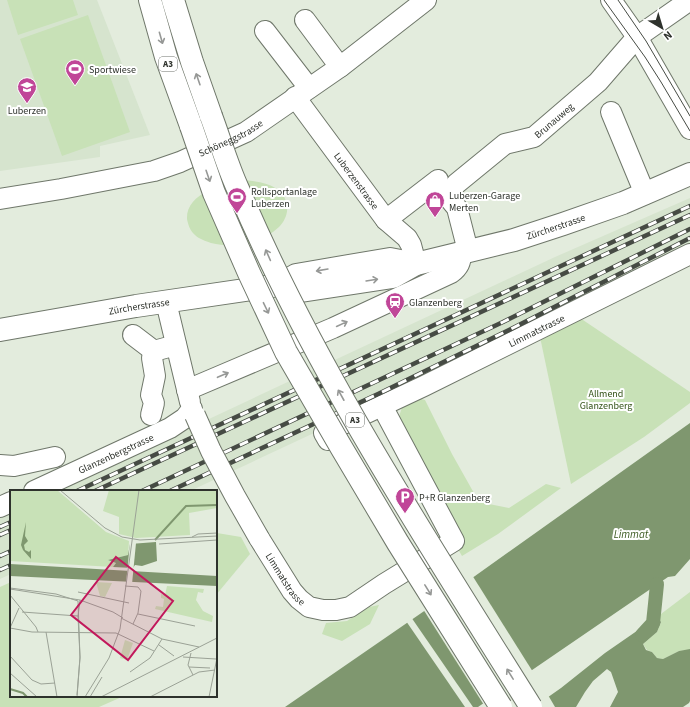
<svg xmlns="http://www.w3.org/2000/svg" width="690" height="707" viewBox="0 0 690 707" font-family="'Source Sans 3',sans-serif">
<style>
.built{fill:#d6e4ce}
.green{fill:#c8e1b7}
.water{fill:#7f976f}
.pier{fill:#e3ecdd}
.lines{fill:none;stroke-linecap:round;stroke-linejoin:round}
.canal{stroke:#7f976f;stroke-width:14}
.minor-casing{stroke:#6f776a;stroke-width:22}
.major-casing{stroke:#6f776a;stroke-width:24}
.highway-casing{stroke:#6f776a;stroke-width:24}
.minor{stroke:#fff;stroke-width:20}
.major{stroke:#fff;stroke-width:22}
.highway{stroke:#fff;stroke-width:22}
.tram{stroke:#464b44;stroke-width:1}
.rail-casing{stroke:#464b44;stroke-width:4.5}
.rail{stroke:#fff;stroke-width:3;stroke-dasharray:9;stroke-linecap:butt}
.minor-bridge-casing{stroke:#6f776a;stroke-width:22;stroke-linecap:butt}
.highway-bridge-casing{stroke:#6f776a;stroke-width:24;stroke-linecap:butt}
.minor-bridge{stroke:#fff;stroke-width:20}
.highway-bridge{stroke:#fff;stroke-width:22}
.oneway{stroke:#969896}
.labels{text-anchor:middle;stroke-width:4;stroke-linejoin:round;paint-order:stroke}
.shield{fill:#fff;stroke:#6d706b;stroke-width:1}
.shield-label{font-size:9px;font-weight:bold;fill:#2e322c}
.poi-label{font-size:10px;fill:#2e322c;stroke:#fff;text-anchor:start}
.street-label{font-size:10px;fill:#2e322c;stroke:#fff}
.park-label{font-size:10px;fill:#325116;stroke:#fff}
.water-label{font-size:11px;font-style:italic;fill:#3b5a20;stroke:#fff}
.inset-river{fill:none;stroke:#7f976f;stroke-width:2}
.inset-road{fill:none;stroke:#9ba296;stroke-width:1}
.view{fill:#c2185b;fill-opacity:0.15;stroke:#c2185b;stroke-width:2}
.inset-edge{fill:none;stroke:#2e322c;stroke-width:2}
</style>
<rect width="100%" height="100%" fill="#e3ecdd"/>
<!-- built -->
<g class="built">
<path d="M0 0H97L150 135 100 146V157L0 171Z"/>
<path d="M690 198V248L402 392 190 491H55L555 257Z"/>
<path d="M11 512V574L0 579V517Z"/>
</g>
<!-- green -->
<g class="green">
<path d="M7 0H73L78 15 18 35Z"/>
<path d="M88 15 130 132 62 156 20 39Z"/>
<path d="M242 180C260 181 286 185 287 207 288 214 284 222 279 227 261 244 235 249 211 243 206 241 199 239 195 235 190 231 188 224 187 219 186 193 223 184 242 180Z"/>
<path d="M580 318 690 392V403L644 437 571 484 540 337Z"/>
<path d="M418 398 425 400 452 454 479 502 509 508 546 484 561 488 498 534 462 556 458 549 461 541 399 417 402 407Z"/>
<path d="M217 533 241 537 250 554 216 595V535Z"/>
<path d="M11 582V696H124L99 707H0V587Z"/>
<path d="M690 592V650L679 651 663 659 657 658 652 652 647 650 643 644 657 632 661 622 657 617Z"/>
<path d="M379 605 370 624 342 641 322 634 326 623 347 621 369 607Z"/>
</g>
<!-- water -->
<g class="water">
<path d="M690 423V559L675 576 668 577 478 707H285L475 576Z"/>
<path d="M657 617 661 622 657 632 643 644 646 650 652 652 657 658 663 659 679 651 690 649V701L689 703 683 707H610L618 692 611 672 607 669 593 681 585 692 576 707H534L561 688 605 653Z"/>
</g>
<!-- pier -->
<g class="pier">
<path d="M472 575 533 672 484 705 423 609Z"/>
<path d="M411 617 473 707H465L406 621Z"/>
<path d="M548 695 555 707H532L533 705Z"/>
</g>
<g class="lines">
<!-- canal -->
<path class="canal" d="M642 635 653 623 655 604 657 584"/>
<defs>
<g id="minor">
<path d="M611 0 637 37 690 129"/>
<path d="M305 20 340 67"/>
<path d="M265 31 309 88"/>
<path id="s1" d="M295 97 386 220 407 238 411 245 416 264"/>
<path d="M611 112 645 194"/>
<path id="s2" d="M456 184 505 144 534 137 598 82 637 37 690 0"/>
<path d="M439 186 457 208 468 251"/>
<path id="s3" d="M0 199 61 189 154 171 180 162 246 132 340 67 426 0"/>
<path d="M386 220 438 180"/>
<path d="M166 302 190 402"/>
<path d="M133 335 154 351"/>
<path d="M187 390 333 328 451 273C459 267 461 262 461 253"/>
<path d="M151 415 154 403 151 395 155 376 152 358 154 351 176 345"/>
<path id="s4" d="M328 440 324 433 424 386 690 254"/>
<path d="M0 465 14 466 55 457"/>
<path id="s5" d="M34 491 170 428 185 418 192 409"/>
<path d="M0 507 11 502"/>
<path id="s6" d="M259 538 292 591 299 599 309 607 323 610H336L350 607 384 584 454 541 382 406"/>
</g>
<g id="major">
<path id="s7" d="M279 285 301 291 393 277 416 264 514 240 563 224 623 203 690 174"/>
<path id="s8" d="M0 330 136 306 279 285 296 275 390 259 416 264"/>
</g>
<g id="highway">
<path d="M150 0 166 57 191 126"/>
<path d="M173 0 192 62 211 116"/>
</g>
</defs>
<!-- minor casing -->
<use href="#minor" class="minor-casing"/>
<!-- major casing -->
<use href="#major" class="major-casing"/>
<!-- highway casing -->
<use href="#highway" class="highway-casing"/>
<!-- minor -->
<use href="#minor" class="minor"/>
<!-- major -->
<use href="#major" class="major"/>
<!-- highway -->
<use href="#highway" class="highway"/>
<!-- tram -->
<g class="tram">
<path d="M604 0 645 57 661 82 690 131"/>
<path d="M618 0 646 41 690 116"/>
</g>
<defs>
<g id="rail">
<path d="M77 491 690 206"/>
<path d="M95 491 690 215"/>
<path d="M142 491 503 322 690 229"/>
<path d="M170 491 378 394 509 330 690 238"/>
<path d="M0 527 11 522"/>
<path d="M0 535 11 530"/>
<path d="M0 556 11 551"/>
<path d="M0 570 11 565"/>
</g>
</defs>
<!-- rail casing -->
<use href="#rail" class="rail-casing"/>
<!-- rail -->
<use href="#rail" class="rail"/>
<defs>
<path id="minor-bridge" d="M195 415 211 451 235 496 259 538"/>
<g id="highway-bridge">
<path d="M211 116C220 140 227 165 238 189 316 372 426 539 531 707"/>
<path d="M191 126 214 193 249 273 286 352 341 447 398 543 501 707"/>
</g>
</defs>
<!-- minor-bridge casing -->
<use href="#minor-bridge" class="minor-bridge-casing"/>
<!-- highway-bridge casing -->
<use href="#highway-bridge" class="highway-bridge-casing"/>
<!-- minor-bridge -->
<use href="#minor-bridge" class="minor-bridge"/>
<!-- highway-bridge -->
<use href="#highway-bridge" class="highway-bridge"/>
</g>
<!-- one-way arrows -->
<defs><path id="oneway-shaft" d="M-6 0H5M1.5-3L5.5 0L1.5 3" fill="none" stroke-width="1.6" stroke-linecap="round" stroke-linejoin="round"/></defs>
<g class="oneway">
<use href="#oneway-shaft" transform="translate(161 38) rotate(74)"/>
<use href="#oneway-shaft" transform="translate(198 79) rotate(-109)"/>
<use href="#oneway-shaft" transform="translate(208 176) rotate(71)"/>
<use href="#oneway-shaft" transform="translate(268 255) rotate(-114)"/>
<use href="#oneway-shaft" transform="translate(322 270) rotate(170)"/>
<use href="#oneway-shaft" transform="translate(372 280) rotate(-9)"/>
<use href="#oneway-shaft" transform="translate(266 308) rotate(64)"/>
<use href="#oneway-shaft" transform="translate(342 324) rotate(-25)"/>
<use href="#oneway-shaft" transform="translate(223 375) rotate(-23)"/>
<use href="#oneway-shaft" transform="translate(341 395) rotate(-119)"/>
<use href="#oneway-shaft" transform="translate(428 590) rotate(58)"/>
<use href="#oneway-shaft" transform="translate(510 674) rotate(-122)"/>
</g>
<!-- icons -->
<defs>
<symbol id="stadium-pin" viewBox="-11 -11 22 30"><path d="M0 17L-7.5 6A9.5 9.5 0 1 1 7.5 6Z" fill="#c04698" stroke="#fff"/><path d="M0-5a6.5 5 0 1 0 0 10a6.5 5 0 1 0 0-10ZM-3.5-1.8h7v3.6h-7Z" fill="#fff"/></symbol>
<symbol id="school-pin" viewBox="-11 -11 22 30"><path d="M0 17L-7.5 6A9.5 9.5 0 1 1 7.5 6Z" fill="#c04698" stroke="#fff"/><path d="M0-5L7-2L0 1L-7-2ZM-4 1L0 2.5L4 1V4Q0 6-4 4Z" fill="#fff"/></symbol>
<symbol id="shop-pin" viewBox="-11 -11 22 30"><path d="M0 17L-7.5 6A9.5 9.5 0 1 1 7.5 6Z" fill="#c04698" stroke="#fff"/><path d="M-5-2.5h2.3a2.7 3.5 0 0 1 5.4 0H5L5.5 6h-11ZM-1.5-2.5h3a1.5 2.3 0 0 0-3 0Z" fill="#fff"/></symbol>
<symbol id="station-pin" viewBox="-11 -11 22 30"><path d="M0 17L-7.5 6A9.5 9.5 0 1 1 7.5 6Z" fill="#c04698" stroke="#fff"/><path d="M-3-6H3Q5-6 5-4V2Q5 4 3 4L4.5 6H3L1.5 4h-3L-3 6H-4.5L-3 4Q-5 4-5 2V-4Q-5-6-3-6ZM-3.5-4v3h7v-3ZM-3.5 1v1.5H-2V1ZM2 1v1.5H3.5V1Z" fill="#fff"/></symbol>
<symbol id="parking-pin" viewBox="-11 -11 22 30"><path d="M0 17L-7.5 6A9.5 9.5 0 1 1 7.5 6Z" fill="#c04698" stroke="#fff"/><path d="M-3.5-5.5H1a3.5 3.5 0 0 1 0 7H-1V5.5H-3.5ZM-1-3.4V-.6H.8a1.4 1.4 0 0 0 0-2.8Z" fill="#fff"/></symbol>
</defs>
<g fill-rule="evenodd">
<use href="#stadium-pin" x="64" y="58" width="22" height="30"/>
<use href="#school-pin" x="16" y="76" width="22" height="30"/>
<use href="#stadium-pin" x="226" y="186" width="22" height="30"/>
<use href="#shop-pin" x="424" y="190" width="22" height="30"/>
<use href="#station-pin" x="384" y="291" width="22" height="30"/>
<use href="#parking-pin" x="394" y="486" width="22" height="30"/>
</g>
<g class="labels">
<!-- shield labels -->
<g class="shield">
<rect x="159" y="57" width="18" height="14" rx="3"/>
<rect x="346" y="413" width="18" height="14" rx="3"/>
</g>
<g class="shield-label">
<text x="168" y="67">A3</text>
<text x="355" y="423">A3</text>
</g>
<!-- poi labels -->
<g class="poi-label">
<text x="89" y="73">Sportwiese</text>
<text x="27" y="114" text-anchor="middle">Luberzen</text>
<text x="251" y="195">Rollsportanlage<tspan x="251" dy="12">Luberzen</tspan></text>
<text x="449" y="199">Luberzen-Garage<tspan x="449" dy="12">Merten</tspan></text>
<text x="409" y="306">Glanzenberg</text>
<text x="419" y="501">P+R Glanzenberg</text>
</g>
<!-- street labels -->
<g class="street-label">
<text dy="4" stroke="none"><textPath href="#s2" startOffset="119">Brunauweg</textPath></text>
<text dy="4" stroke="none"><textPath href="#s3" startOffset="240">Schöneggstrasse</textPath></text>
<text dy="4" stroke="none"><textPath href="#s1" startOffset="104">Luberzenstrasse</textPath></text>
<text dy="4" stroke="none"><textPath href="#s7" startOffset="287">Zürcherstrasse</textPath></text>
<text dy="4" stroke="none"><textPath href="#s8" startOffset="141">Zürcherstrasse</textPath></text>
<text dy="4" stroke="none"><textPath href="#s4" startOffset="244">Limmatstrasse</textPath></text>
<text dy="4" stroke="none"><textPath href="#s5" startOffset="90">Glanzenbergstrasse</textPath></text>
<text dy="4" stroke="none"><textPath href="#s6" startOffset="49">Limmatstrasse</textPath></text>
</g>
<!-- park labels -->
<g class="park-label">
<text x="606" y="397">Allmend<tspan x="606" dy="12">Glanzenberg</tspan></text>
</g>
<!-- water labels -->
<g class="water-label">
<text x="631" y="538">Limmat</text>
</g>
</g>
<!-- overview -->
<g transform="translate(10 490)">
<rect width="207" height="207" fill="#e3ecdd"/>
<path d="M0 0H47L96 42 119 51 118 65 98 70 106 73 103 77 0 71ZM99 0H207V18L179 23 180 45 126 48 109 44V27L93 21ZM86 92 102 93 95 107 90 106ZM157 96 194 99 193 103 188 102 186 110 193 121 203 126 202 132 145 119 146 116 153 117 154 109 151 108V104L155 105ZM115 150 123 153 117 170 110 168Z" fill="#c8e1b7"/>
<path d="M16 32 15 46 18 51 14 55 15 60 19 62 21 60V69L13 60 11 55ZM146 52 147 71 132 76 125 75 123 78 103 77 106 73 98 70 118 65 120 54ZM0 74 207 86V96L0 86Z" fill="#7f976f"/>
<path d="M120 52 126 53 122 94H116Z" fill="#e3ecdd"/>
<path class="inset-river" d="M145 50 176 16 207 15M0 199 13 203 17 207"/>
<path class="inset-road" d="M50 0 95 38 112 47 130 50 207 46M182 47 188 44 207 43M149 54 207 50M115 96 128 97 131 101 128 123 123 134M0 98 46 104 68 111 70 168 67 207M0 99 70 110 103 122 113 128M68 102 119 113M0 105 26 137 28 142M12 122 68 126M128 124 185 136M111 128 152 149 189 157M0 138 22 142 106 143 144 161M0 138 9 118M36 142 47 207M149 155 164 166M181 163 178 175 183 185M0 166 22 190 31 194 45 193M173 167 206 169M179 177 200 178M120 182 140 168 152 149M0 183 27 207M67 205 70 167 68 126 70 110M75 207 99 168 110 139 129 0M80 207 92 187M91 207 207 148M140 207 189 182 205 180M199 207 207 168"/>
<path class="view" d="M106 67 163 111 118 170 61 125Z"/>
<rect width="207" height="207" class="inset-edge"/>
</g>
<!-- north arrow -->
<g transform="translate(662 28) rotate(142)" stroke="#ffffff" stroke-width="3" paint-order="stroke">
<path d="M0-3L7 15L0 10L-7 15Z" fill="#2e322c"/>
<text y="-6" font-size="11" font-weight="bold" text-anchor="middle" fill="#2e322c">N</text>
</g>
</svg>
